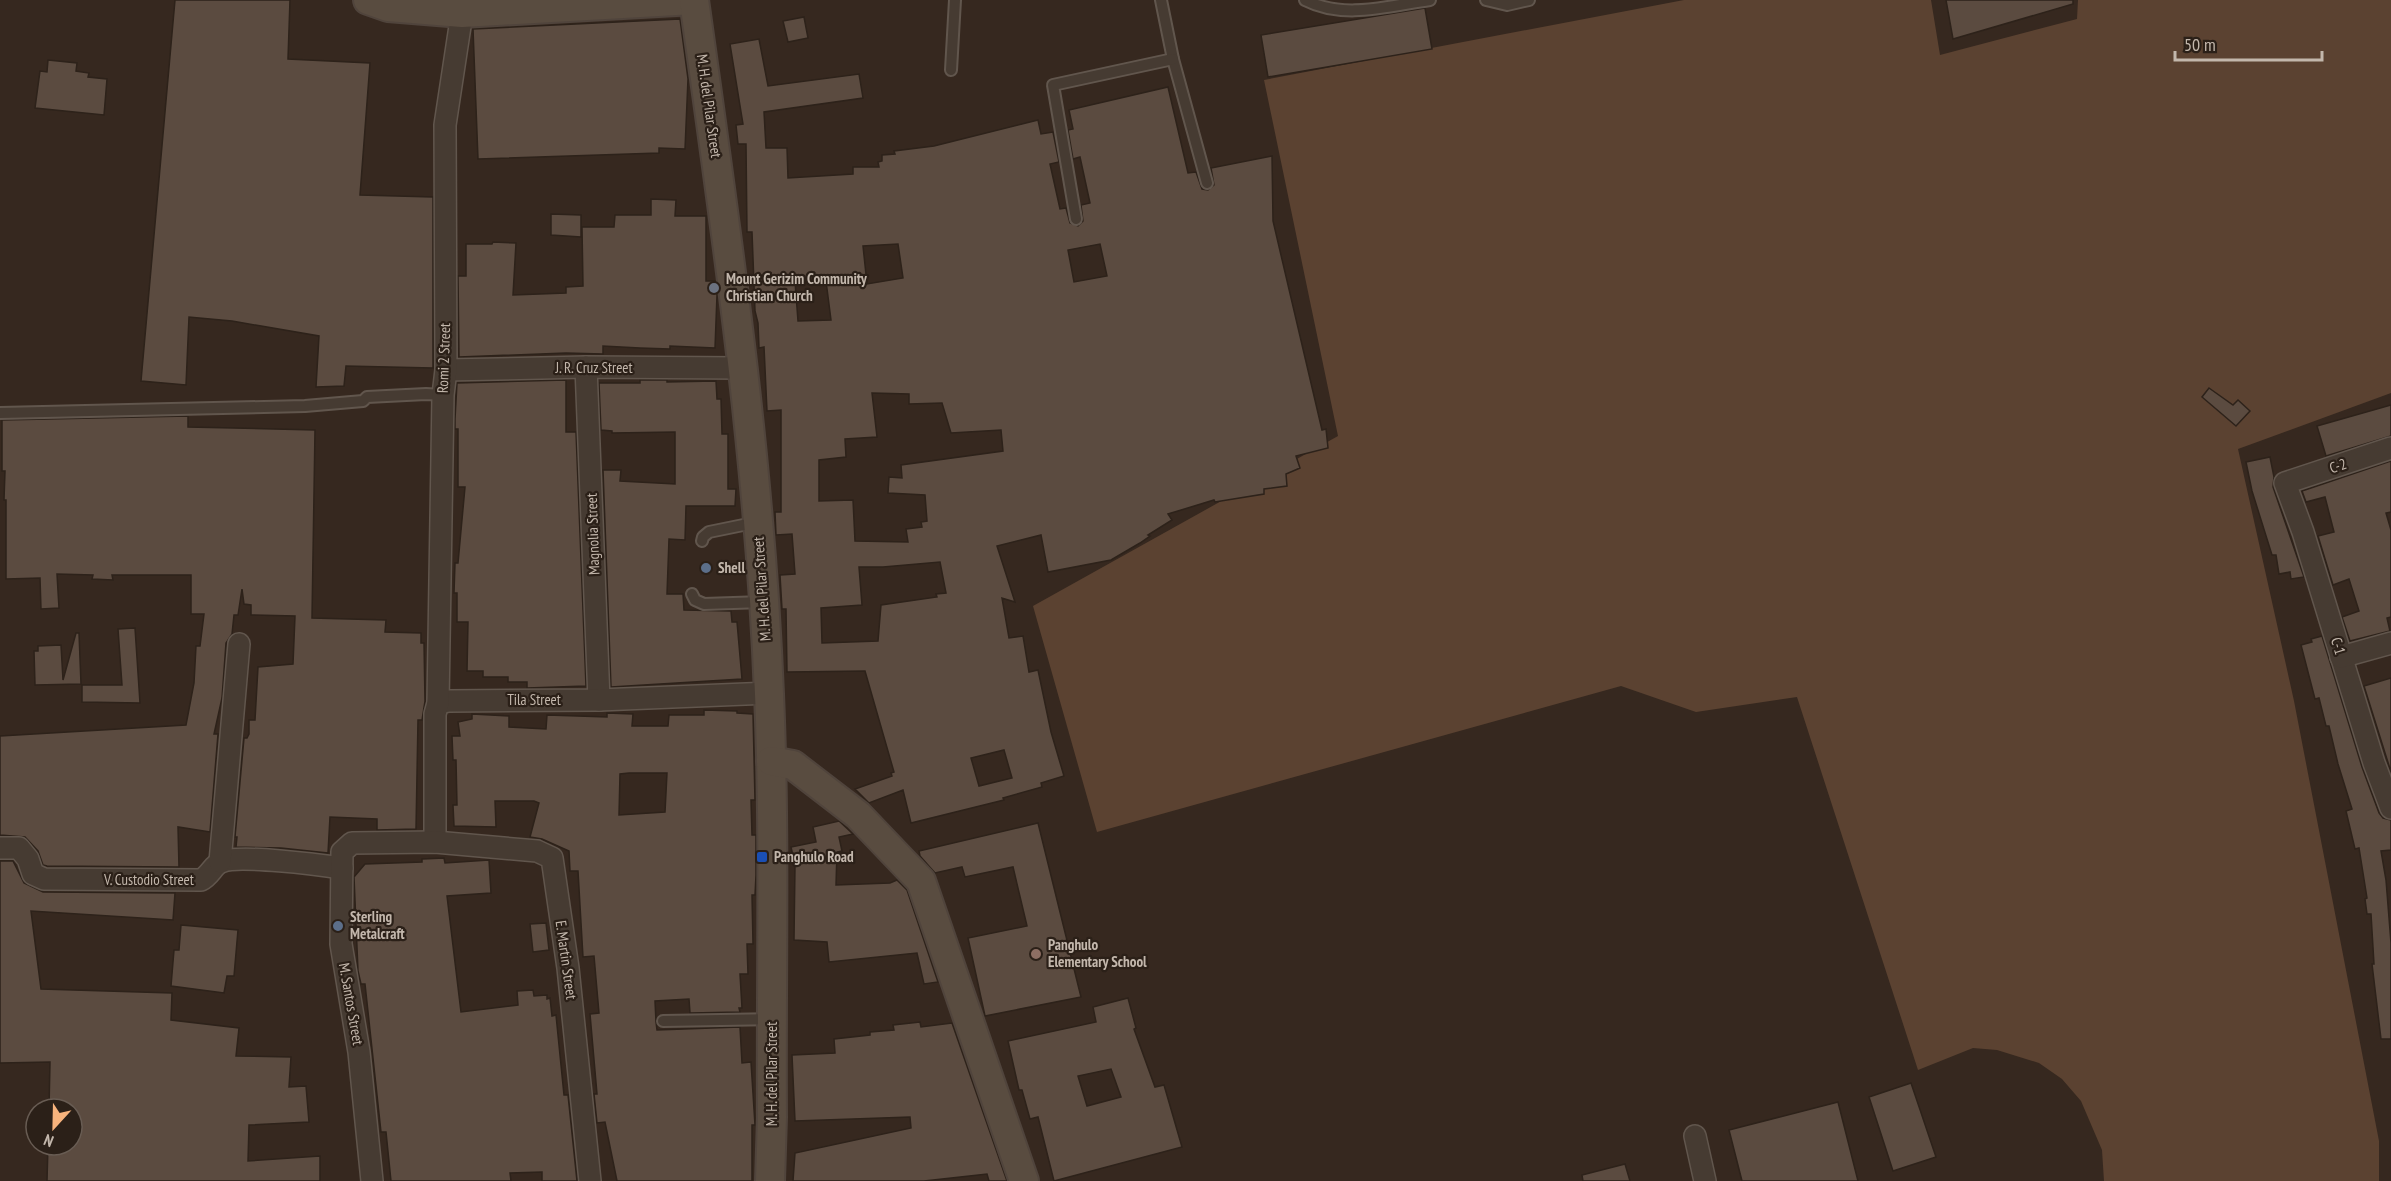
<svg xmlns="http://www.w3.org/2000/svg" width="2391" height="1181" viewBox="0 0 2391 1181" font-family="'PT Sans Narrow',sans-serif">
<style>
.water{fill:#5b4231}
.building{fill:#5b4b40;stroke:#2d221a;stroke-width:1.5;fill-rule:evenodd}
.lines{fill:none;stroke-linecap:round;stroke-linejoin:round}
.lane-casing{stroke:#61564d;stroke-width:14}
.street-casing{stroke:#61564d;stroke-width:24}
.secondary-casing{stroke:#50443c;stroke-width:32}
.lane{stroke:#463b32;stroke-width:10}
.street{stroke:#463b32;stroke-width:21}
.secondary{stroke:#594c40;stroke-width:28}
.worship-dot{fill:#6b7280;stroke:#2b2018;stroke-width:2}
.service-dot{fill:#5c6f8a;stroke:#2b2018;stroke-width:2}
.transit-dot{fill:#1a4fb4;stroke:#2b2018;stroke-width:2}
.education-dot{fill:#8d6e63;stroke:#2b2018;stroke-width:2}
.labels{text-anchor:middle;stroke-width:4.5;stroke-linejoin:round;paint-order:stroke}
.street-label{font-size:15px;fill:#c3b7ac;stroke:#2b2018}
.poi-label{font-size:15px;font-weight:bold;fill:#c3b7ac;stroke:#2b2018;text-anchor:start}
</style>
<rect width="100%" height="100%" fill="#36281f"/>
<!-- water -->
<path class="water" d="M1684 0H1931L1940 55 2077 19 2078 0H2391V393L2238 449 2294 701 2379 1141V1181H2104L2102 1150 2081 1101 2062 1079 2039 1063 1997 1050 1973 1048 1918 1070 1797 697 1696 712 1621 686 1097 832 1033 606 1338 436 1264 80Z"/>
<!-- building -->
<g class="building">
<path d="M175 0H290L288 59 370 63 360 195 433 197V368L346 366 344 386 316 387 319 336 232 321 189 317 186 385 141 381Z"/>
<path d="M1946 0H2073V4L1953 39Z"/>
<path d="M1425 8 1432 49 1268 77 1261 35Z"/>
<path d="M804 17 808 38 788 42 783 21Z"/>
<path d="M680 19 688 79 685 149 659 148V153L478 159 473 29Z"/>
<path d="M759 39 768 86 859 74 863 98 764 112 766 148H787L788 178 853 174V167H879L878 162 882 161V155L895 154 894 151 934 146 1038 120 1041 134 1053 132 1059 162 1050 164 1060 209 1066 208 1070 223 1078 226 1083 221 1081 205 1090 203 1080 157 1073 159 1068 130 1073 129 1069 110 1168 87 1188 173 1196 172 1202 189 1208 190 1214 185 1211 168 1272 156 1273 221 1322 430 1326 429 1328 448 1296 456 1300 468 1286 474 1287 486 1264 489V494L1215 502 1214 500 1168 514 1172 520 1148 535 1150 536 1140 543 1111 560 1048 572 1041 535 997 546 1015 602 1002 598 1009 638 1023 636 1029 672 1038 670 1051 732 1064 776 1041 783 1042 787 1003 798 1004 800 911 823 903 790 869 803 855 789 892 776 891 773 894 772 865 671 787 672 786 609H782L780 575 795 574 792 534 776 535 775 512H781V410L767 411 764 347 759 348 758 323 755 311 752 232H747L746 144H738L736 125 743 124 730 44ZM898 244 903 278 867 284 863 246ZM1100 244 1107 276 1074 282 1068 250ZM795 281H826L831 320 798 321ZM872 393 909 394V404L942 403 951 433 1001 430 1003 451 901 465 902 478 889 477 888 493 925 495 927 521 921 522 922 527 906 529 908 542 855 541 853 500 819 501V460L846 457 845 439 877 437ZM940 562 946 593 936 594 937 597 881 605 878 641 822 643 821 608 862 605 859 567H883ZM1004 750 1012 778 979 786 971 758Z"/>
<path d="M48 60 77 63 76 71 89 73 88 77 107 79 104 115 35 108 40 71 47 72Z"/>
<path d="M651 199 676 200 675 216H706V281H716L717 295 715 348 670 346V349L640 348 603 346V354L566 353 459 357 458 276H466V244H492L493 242 516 243 513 295 566 293V287L583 286 582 227H614L615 215H651Z"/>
<path d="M551 214 581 215V237L551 235Z"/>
<path d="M566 380V432H576L586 686 527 688V682H508V677H483V671H467L468 622H457V593H454L455 563H458L465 487H458V429H455V419L457 383Z"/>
<path d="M640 380H667V382L716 381 717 399H721L722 434H728V489H736L735 506H686L685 540 669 539 667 594H683L684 610 731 611 732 622H737L742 679 611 687 603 470H621L620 481 675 484V432L612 433V431L601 430 599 383H640Z"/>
<path d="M2209 388 2233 405 2238 400 2250 411 2236 426 2202 397Z"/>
<path d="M2391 405V436L2326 456 2317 426Z"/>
<path d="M188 416V427L315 430 312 618 386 620 385 632 421 633V643H424L425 701 422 720H418L416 829 377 830V819L330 817 328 853 281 848 236 847 237 837H235L244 738H247L249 734V720H255L258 667 293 664 295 616 251 615V605L244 604 242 589 238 615H234L232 634 226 643 222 698 214 734H218L210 832 178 827 179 867 47 866 43 865 38 851 25 837 0 835V736L186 725 194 683 196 646H200L204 614H191V575H112L113 580 92 579 93 575 57 574 59 608 41 609 40 578 6 579V500H4L5 471H2V420Z"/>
<path d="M2270 457 2274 477 2273 487 2304 577 2291 579 2290 572 2279 574 2276 555H2272L2252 491 2246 462Z"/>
<path d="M2391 461V512L2386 513 2391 530V617L2387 618 2390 631 2350 641 2342 617 2359 611 2349 579 2333 585 2318 536 2334 532 2325 497 2306 502 2302 491Z"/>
<path d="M135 628 140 703 82 702V685H122L118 629Z"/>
<path d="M76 633H79L81 684 35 685 34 651H38V646L61 645 63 680Z"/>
<path d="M2322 636 2362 767 2379 813 2383 818 2391 820V850L2381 851 2386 880 2391 943V1039H2381L2372 964H2374L2371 914H2367L2365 899 2367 898 2359 848 2355 849 2346 811 2352 809 2338 764 2329 726H2326L2319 698 2315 699 2301 645 2312 642 2311 639Z"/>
<path d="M2391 678V772L2364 686Z"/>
<path d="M704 710 737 711V713L753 714 755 800H751L752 835H756V875L755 895H752L753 944H747L748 974H740L742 1008H739L740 1012 690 1013 689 999 655 1001 656 1022 657 1030 740 1027 742 1063 751 1062 755 1125H752V1181H617L605 1122 597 1123 594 1094H597L590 1014 599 1013 594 956 583 957 578 871H570L569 851 542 839 530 837 539 803 534 801H495L496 827 454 826 453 805H457L456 760H453L452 736H460L458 722 472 719V714L509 716V727L546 729 547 715 607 717V713L633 714 632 726H668L669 715H704ZM629 773H667L665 812 619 815 620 774Z"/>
<path d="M839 821 853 834 839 837 842 851 837 852 836 885 890 883 897 880 907 890 938 982 924 984 917 953 829 962 827 942 794 940 795 865 791 847 816 842 813 827Z"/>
<path d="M1038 823 1081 997 985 1016 968 938 1027 926 1013 867 965 877 962 867 935 873 920 856 919 851Z"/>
<path d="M444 858 445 863 489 860 491 893 447 896 461 1012 518 1005 517 991 533 990 534 996 547 995V999L550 998 552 1016 556 1015 564 1095H568L577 1181H542V1172L510 1173 511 1181H391L386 1132H381L365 984H361L358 971 354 877 365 864 422 862V859Z"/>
<path d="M0 861H13L24 883 43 892 175 893 173 920 31 911 41 989 172 993 171 1020 239 1028 236 1056 291 1057 289 1087 306 1086 309 1122 249 1125 248 1161 320 1156V1181H47L48 1145H72V1109H49L50 1062 0 1063Z"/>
<path d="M546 923 549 950 533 952 530 924Z"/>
<path d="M181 925 238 930 234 976H227L224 993 171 986 174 950H179Z"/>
<path d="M1128 998 1136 1028 1134 1029 1155 1087 1164 1085 1182 1147 1054 1181 1038 1117 1030 1119 1022 1090H1019L1008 1041 1096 1022 1093 1007ZM1111 1069 1121 1097 1087 1106 1078 1076Z"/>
<path d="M920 1022 921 1027 952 1023 1007 1181H989L987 1174 924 1181H793L795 1153 911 1128 910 1117 795 1121 792 1055 835 1053 834 1039 870 1035V1032L894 1030 893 1025Z"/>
<path d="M1911 1083 1936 1157 1893 1171 1869 1097Z"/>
<path d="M1838 1102 1858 1181H1742L1729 1130Z"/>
<path d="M1625 1164 1630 1181H1583L1582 1175Z"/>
</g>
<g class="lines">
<defs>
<g id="lane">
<path d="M1161 0 1173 59 1207 183"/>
<path d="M1305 0C1344 20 1388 6 1430 0"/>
<path d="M1486 0 1507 5 1529 0"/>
<path d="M951 70 955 0"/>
<path d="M1076 219 1053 85 1173 59"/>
<path d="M0 413 305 406 363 401 367 397 426 394 443 395"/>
<path d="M702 541 703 537 709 532 758 522"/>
<path d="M692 594 695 600 704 604 763 602"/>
<path d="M663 1021 771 1019"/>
</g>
<g id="street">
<path d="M586 367 599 700"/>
<path d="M446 370 586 367 742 368"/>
<path d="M2391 448 2285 483 2303 532 2374 763 2391 808"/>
<path d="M2341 657 2391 643"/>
<path d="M438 703 449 701 599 700 769 693"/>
<path d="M435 842V714L438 703 443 395 446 370 445 125 462 13"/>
<path d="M0 848H19L28 859 33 874 44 879 201 880C210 876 213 865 221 862 237 854 321 865 342 868"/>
<path d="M220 862 239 644"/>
<path d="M1695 1136 1705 1181"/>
<path d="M372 1181 359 1052 341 944 342 852 352 843 435 842 537 851 552 858 568 968 590 1181"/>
</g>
<g id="secondary">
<path d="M368 0 388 7 462 13 694 0"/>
<path d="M694 0C726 230 760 461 769 694 775 835 771 976 772 1117L770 1181"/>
<path d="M771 761 793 765 858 815 921 881 1024 1181"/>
</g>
</defs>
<!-- lane casing -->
<use href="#lane" class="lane-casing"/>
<!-- street casing -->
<use href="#street" class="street-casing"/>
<!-- secondary casing -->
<use href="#secondary" class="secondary-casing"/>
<!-- lane -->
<use href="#lane" class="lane"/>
<!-- street -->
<use href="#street" class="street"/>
<!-- secondary -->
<use href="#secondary" class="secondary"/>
</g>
<!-- markers -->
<circle class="worship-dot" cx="714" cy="288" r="6"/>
<g class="service-dot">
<circle cx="706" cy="568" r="6"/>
<circle cx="338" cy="926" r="6"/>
</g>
<rect class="transit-dot" x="756" y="851" width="12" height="12" rx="3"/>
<circle class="education-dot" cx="1036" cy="954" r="6"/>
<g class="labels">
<!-- street labels -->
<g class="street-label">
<text transform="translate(709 106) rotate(82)" y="5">M. H. del Pilar Street</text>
<text transform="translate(444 358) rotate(-88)" y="5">Romi 2 Street</text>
<text x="594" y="373">J. R. Cruz Street</text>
<text transform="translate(2338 466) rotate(-18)" y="5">C-2</text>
<text transform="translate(593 534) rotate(-92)" y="5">Magnolia Street</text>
<text transform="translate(762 589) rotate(-94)" y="5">M. H. del Pilar Street</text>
<text transform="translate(2338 646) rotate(73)" y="5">C-1</text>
<text x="534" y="705">Tila Street</text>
<text x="149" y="885">V. Custodio Street</text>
<text transform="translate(566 960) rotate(82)" y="5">E. Martin Street</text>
<text transform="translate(351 1004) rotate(80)" y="5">M. Santos Street</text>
<text transform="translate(772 1074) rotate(-90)" y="5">M. H. del Pilar Street</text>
</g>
<!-- poi labels -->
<g class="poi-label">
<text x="726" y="284">Mount Gerizim Community<tspan x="726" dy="17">Christian Church</tspan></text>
<text x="718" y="573">Shell</text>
<text x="774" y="862">Panghulo Road</text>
<text x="350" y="922">Sterling<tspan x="350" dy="17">Metalcraft</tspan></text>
<text x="1048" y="950">Panghulo<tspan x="1048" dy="17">Elementary School</tspan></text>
</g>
</g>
<!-- north arrow -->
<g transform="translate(54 1127) rotate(202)"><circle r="28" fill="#2b2018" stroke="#685c53" stroke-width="1.5"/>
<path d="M0-4.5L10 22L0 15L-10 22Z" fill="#f7b37d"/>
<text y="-9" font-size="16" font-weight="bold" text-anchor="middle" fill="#c3b7ac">N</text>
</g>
<!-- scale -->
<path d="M2175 51v9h147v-9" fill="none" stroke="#c3b7ac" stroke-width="3"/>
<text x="2184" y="51" font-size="18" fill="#c3b7ac" stroke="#2b2018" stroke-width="4.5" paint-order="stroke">50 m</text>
</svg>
